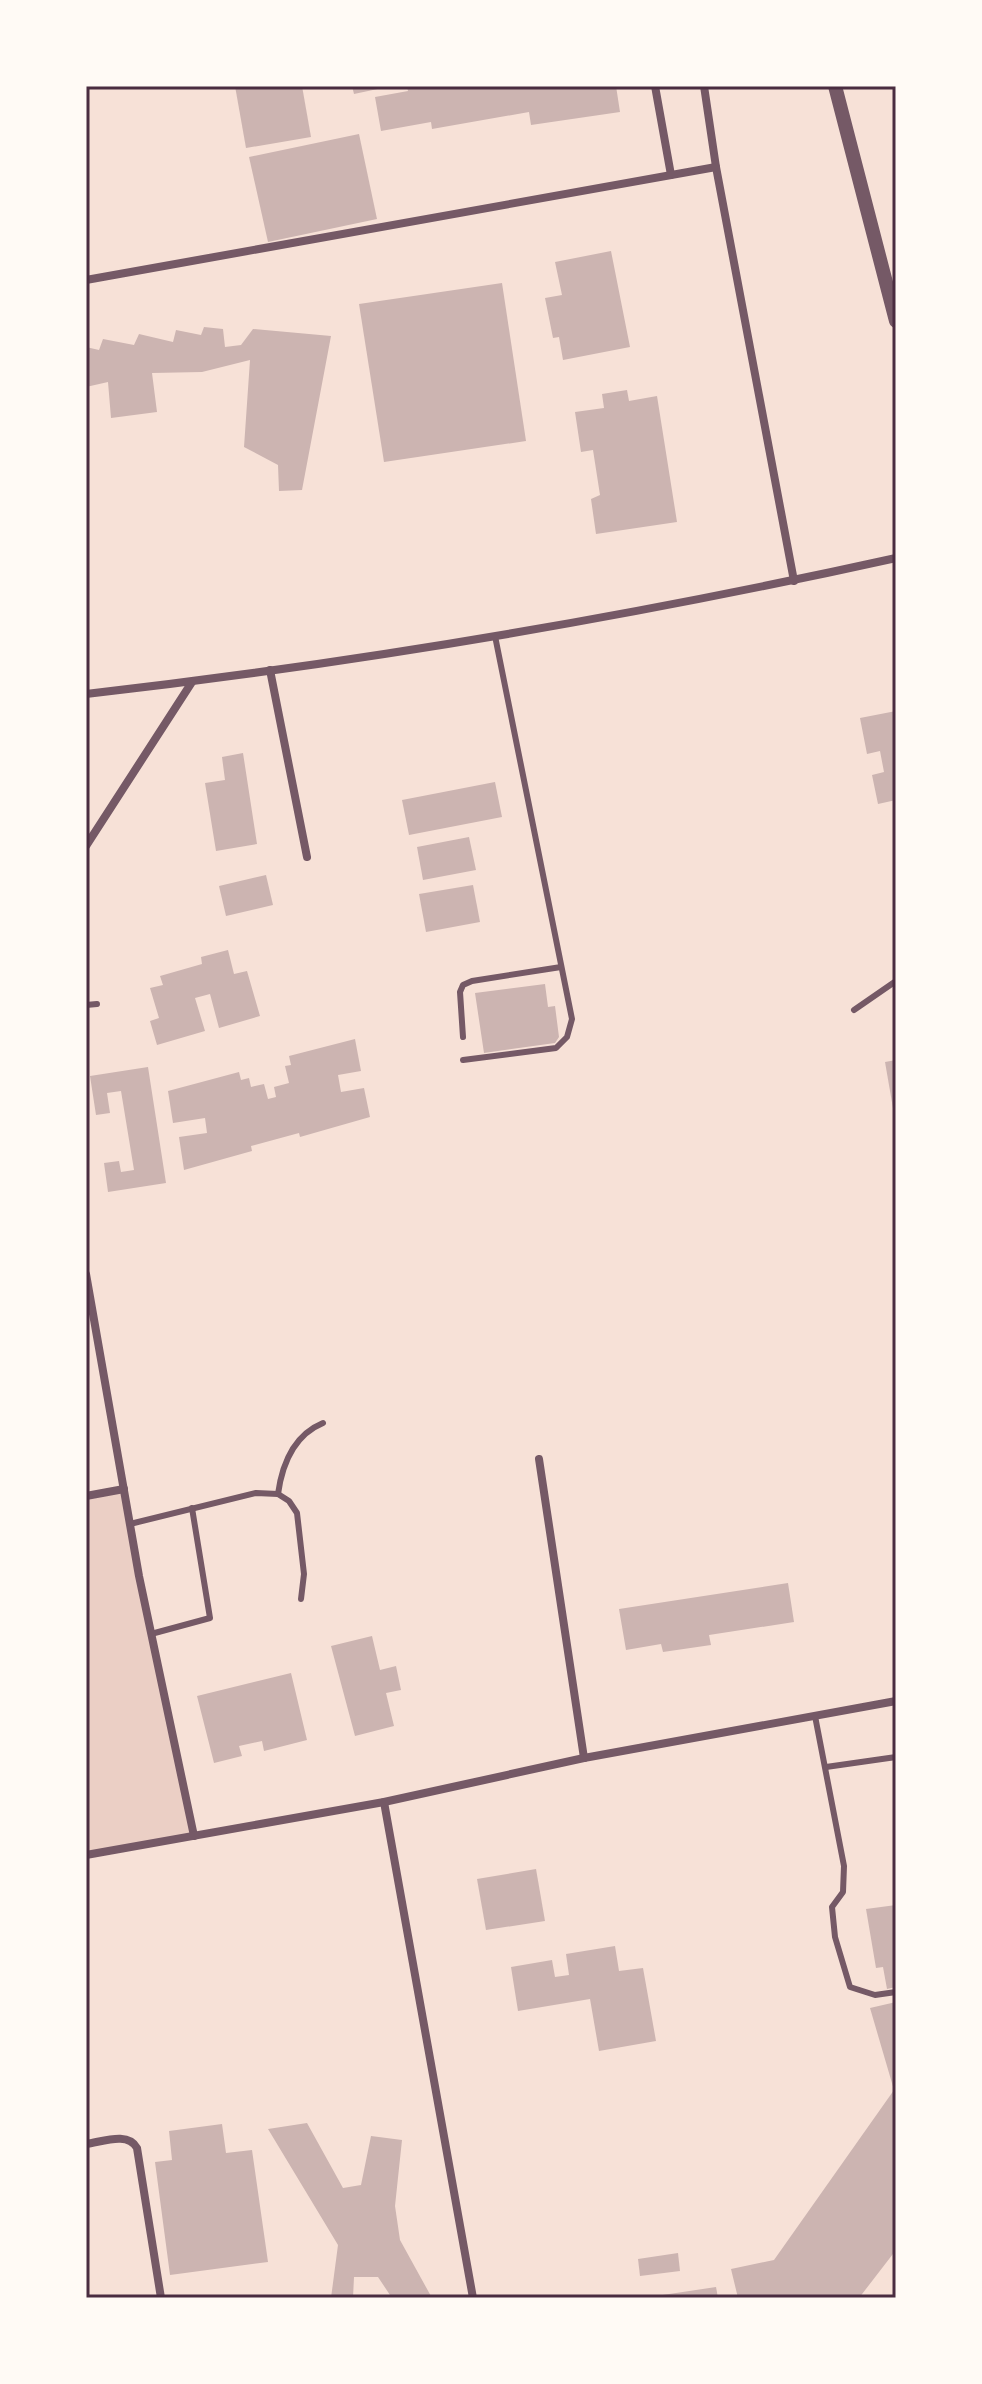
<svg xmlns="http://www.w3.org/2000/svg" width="982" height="2384" viewBox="0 0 982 2384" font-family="'Nunito Sans',sans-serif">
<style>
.green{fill:#ebcfc5}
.building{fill:#ccb4b1}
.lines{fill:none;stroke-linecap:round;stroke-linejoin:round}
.service{stroke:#755966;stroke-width:6}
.minor{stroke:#755966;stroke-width:8}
.tertiary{stroke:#755966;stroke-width:14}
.neatline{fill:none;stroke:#4a2c40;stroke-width:3}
</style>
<rect width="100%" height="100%" fill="#f7e1d7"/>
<!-- green -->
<path class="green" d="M124 1489 194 1836 86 1855V1496Z"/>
<!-- building -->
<g class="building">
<path d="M235 86H302L311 137 246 148Z"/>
<path d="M352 86H387V87L354 94Z"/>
<path d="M411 86H616L620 112 531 125 529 112 432 129 431 122 381 131 375 97 408 91 407 87Z"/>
<path d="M359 134 377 219 268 242 249 157Z"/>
<path d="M611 251 630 347 563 360 559 337 553 338 545 298 562 295 555 262Z"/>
<path d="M502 283 526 441 384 462 359 304Z"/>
<path d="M204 327 223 329 225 347 241 345 253 329 331 336 302 490 279 491 278 465 244 447 250 360 202 372 152 373 157 412 111 418 108 382 86 387V347L99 350 103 339 134 345 139 334 173 342 176 330 201 335Z"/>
<path d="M627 390 629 401 657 396 677 522 596 534 591 499 600 495 593 450 581 452 575 412 604 408 602 394Z"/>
<path d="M896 711V800L878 804 872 775 884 772 880 751 867 754 860 718Z"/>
<path d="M243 753 257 844 216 851 205 783 225 780 222 757Z"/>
<path d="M495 782 502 817 409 835 402 800Z"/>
<path d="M469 837 476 870 423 880 417 847Z"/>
<path d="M266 875 273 905 226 916 219 886Z"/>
<path d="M473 885 480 922 426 932 419 894Z"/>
<path d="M228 950 234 974 247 971 260 1016 219 1028 210 994 195 998 205 1031 157 1045 150 1021 159 1018 150 988 163 985 160 976 202 964 201 957Z"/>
<path d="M545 984 548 1007 555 1006 559 1037 555 1043 484 1053 475 993Z"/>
<path d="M355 1039 361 1071 338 1075 341 1092 364 1088 370 1117 300 1137 299 1133 251 1146 252 1151 184 1170 179 1137 207 1133 205 1118 173 1123 168 1091 239 1072 241 1080 249 1078 251 1087 264 1084 268 1099 276 1097 274 1087 289 1083 285 1066 291 1065 289 1056Z"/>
<path d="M896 1060V1114H894L885 1062Z"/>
<path d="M148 1067 166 1183 108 1192 104 1163 119 1161 121 1172 134 1170 121 1091 107 1093 110 1113 96 1115 90 1076Z"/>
<path d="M788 1583 794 1622 709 1635 711 1645 663 1652 661 1644 626 1650 619 1609Z"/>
<path d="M372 1636 380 1670 396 1666 401 1690 386 1693 394 1726 355 1736 331 1646Z"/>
<path d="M291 1673 307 1740 264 1751 262 1741 239 1746 242 1756 214 1763 197 1696Z"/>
<path d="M536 1869 545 1921 486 1930 477 1879Z"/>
<path d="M896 1905V1987L887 1989 883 1967 876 1968 866 1909Z"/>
<path d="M615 1946 619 1971 643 1968 656 2041 599 2051 590 1999 518 2011 511 1967 552 1960 555 1977 569 1975 566 1954Z"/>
<path d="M896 2002V2250L859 2298H738L731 2269 774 2260 894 2090 870 2008Z"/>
<path d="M307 2123 343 2188 361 2185 371 2136 402 2140 395 2206 400 2240 432 2298H392L378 2277H354L353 2298H331L338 2245 268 2129Z"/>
<path d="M222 2124 226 2153 252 2150 268 2262 170 2275 155 2162 172 2160 169 2131Z"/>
<path d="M678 2253 680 2271 640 2276 638 2259Z"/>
<path d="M716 2287 718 2298H656V2296Z"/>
</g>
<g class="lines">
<!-- service -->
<g class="service">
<path d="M86 1005 97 1004"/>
<path d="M854 1010 896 981"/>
<path d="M463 1037 460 992 463 985 472 981 561 967"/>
<path d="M463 1060 556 1048 567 1037 572 1019 495 636"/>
<path d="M278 1494C282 1465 294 1435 323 1423"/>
<path d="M130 1524 256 1493 278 1494 289 1501 297 1513 304 1574 301 1599"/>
<path d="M151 1634 210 1618 192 1508"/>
<path d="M815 1716 844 1866 843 1892 832 1907 835 1937 850 1987 875 1995 896 1992"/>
<path d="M826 1767 896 1757"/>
</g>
<!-- minor -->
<g class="minor">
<path d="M655 86 671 175"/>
<path d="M704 86 716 167 794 581"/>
<path d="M86 280 716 167"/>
<path d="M270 670 307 857"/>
<path d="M86 694C357 663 629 617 896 558"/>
<path d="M86 846 192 682"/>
<path d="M86 1274 139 1576 194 1836"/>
<path d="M539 1459 584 1758"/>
<path d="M86 1496 124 1489"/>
<path d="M384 1802 473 2298"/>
<path d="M86 1855 384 1802 584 1758 896 1701"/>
<path d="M86 2144C102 2142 128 2131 137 2148L161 2298"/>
</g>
<!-- tertiary -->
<path class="tertiary" d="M835 86 896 321"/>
</g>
<!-- border -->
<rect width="982" height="2384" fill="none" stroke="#fffaf5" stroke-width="176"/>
<rect x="88" y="88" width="806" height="2208" class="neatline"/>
</svg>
